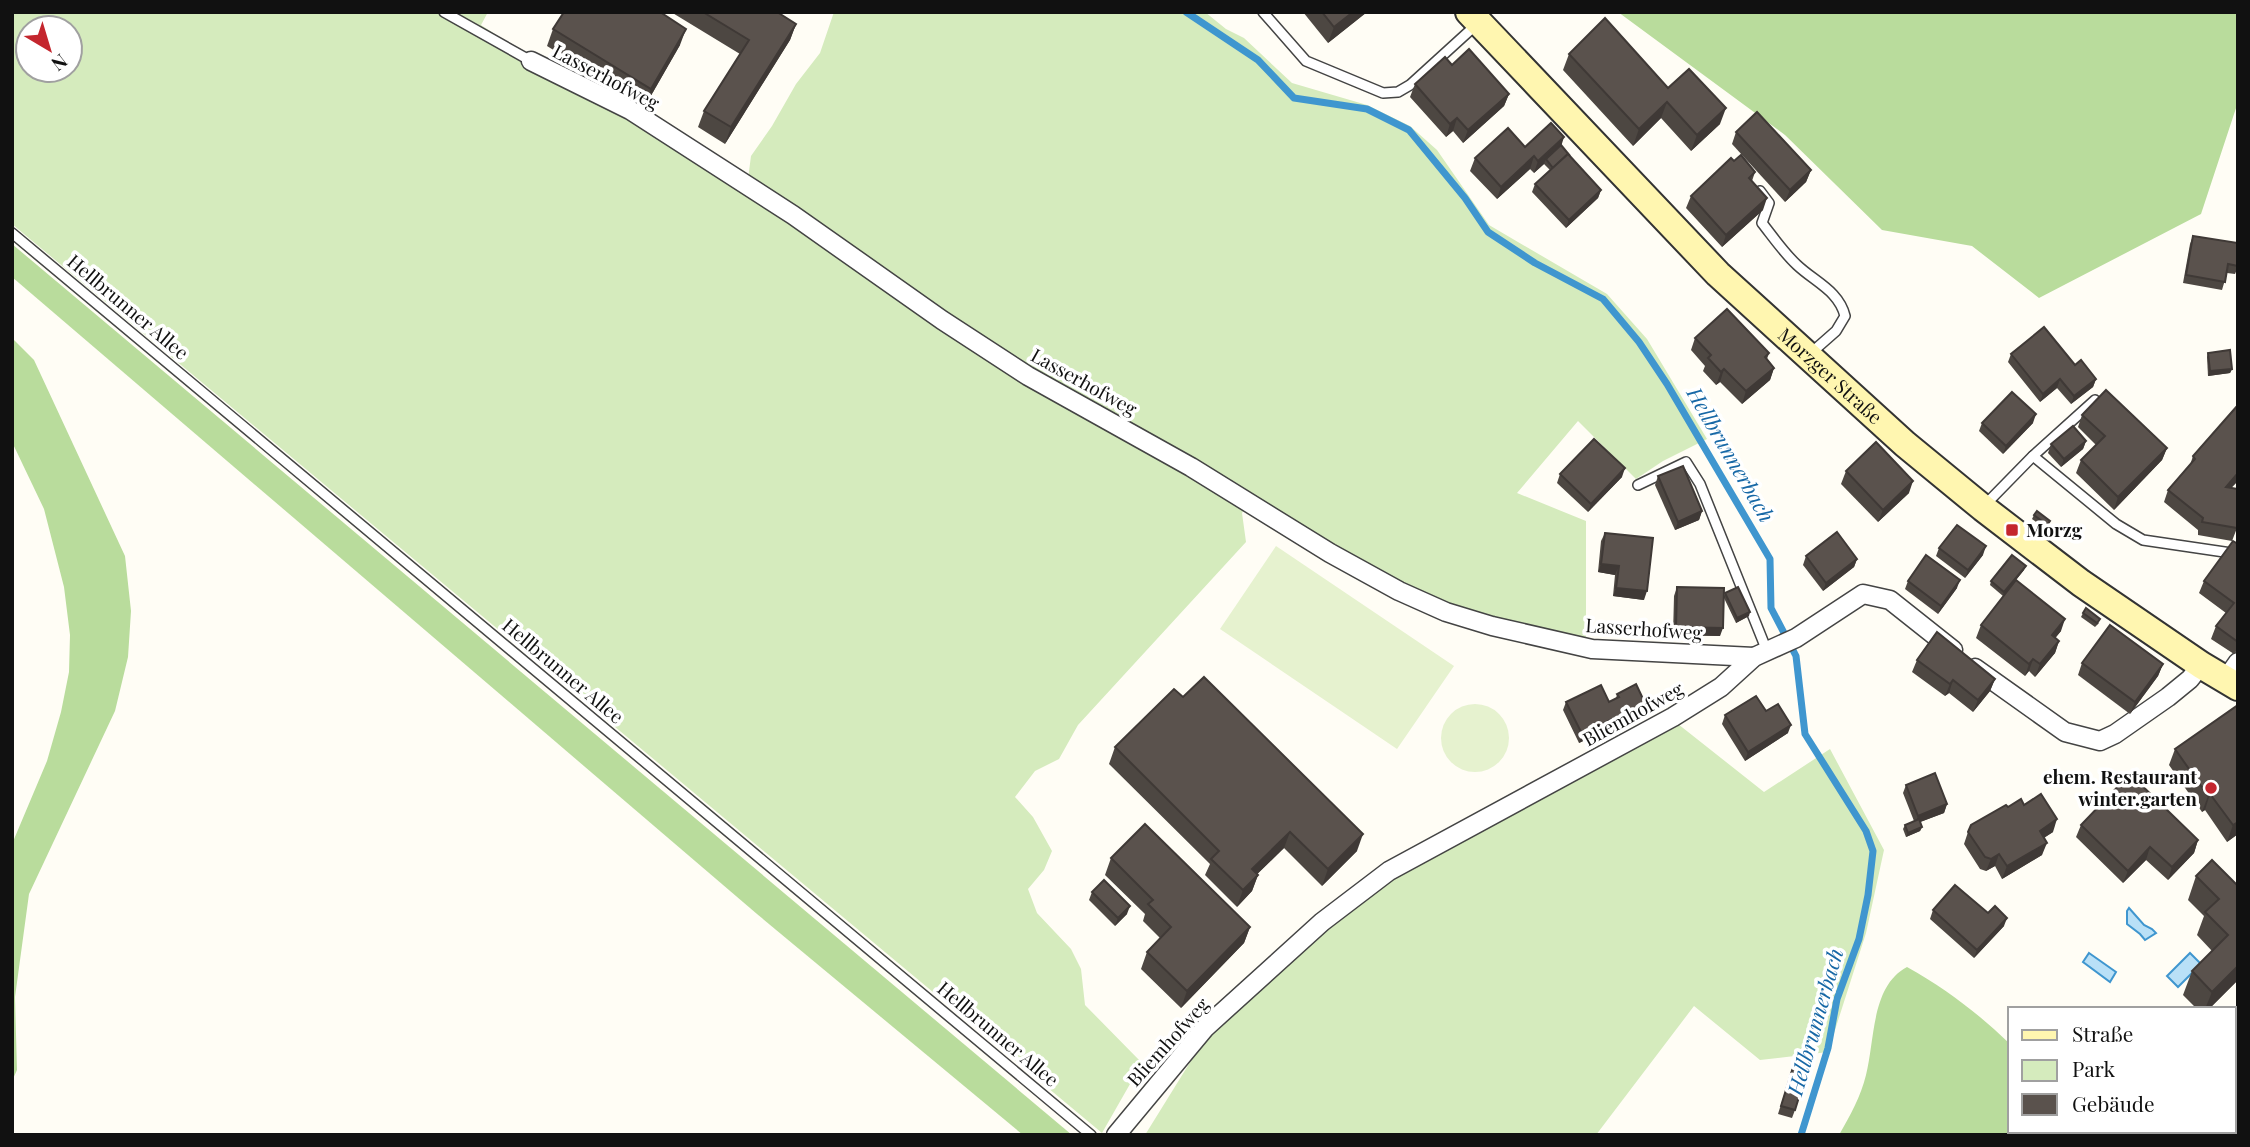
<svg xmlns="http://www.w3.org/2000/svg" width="2250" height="1147" viewBox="0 0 2250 1147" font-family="'Playfair Display',serif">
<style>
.green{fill:#d5ebbd;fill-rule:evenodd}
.forest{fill:#b9dc9c}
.pitch{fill:#e6f2cf}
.water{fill:#b9e0f7;stroke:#3f96cf;stroke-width:2}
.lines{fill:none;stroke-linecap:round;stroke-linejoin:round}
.stream{stroke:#3f96cf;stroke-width:7}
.lane-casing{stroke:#444;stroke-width:12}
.street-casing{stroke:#444;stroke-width:21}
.secondary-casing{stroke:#333;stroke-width:30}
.lane{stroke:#fff;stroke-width:9}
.street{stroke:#fff;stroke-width:18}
.secondary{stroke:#fff6b0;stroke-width:26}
.wall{fill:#4d4742}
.shaded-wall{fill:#3f3936}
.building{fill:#5a524d;stroke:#3f3936;stroke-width:2}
.poi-dot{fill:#c4262e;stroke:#fff;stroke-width:2.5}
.labels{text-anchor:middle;stroke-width:7;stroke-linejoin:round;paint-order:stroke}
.street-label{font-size:19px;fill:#111;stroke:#fff}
.poi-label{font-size:19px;font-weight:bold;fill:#111;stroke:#fff;text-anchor:start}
.water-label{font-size:21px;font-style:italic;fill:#1768a6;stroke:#fff}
</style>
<rect width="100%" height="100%" fill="#fffdf5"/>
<!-- green -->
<g class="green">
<path d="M12 12H488L481 25 527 55 748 179 751 156 772 126 796 84 820 53 834 12H1205L1226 29 1244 38 1292 83 1367 105 1410 126 1437 150 1489 225 1607 294 1647 339 1707 439 1663 461 1636 479 1578 421 1517 493 1586 521V643L1428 600 1251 498 1242 513 1246 542 1078 725 1059 759 1035 771 1015 797 1033 817 1052 851 1044 870 1028 889 1037 913 1071 949 1081 969 1085 1005 1142 1063 1102 1133 12 224ZM28 28H70V70H28Z"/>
<path d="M1678 724 1764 792 1830 749 1884 850 1866 933 1828 1052 1760 1060 1694 1006 1596 1135H1145L1202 1043 1252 992 1303 947 1366 897 1408 868Z"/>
</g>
<!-- forest -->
<g class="forest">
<path d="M1618 12H2238V102L2201 214 2039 298 1972 246 1882 230 1785 135Z"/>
<path d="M12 244 1072 1135H1023L757 914 12 277Z"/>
<path d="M12 338 34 360 125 556 131 611 128 657 115 711 29 894 15 997 17 1070 12 1081V844L47 761 61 712 69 672 70 635 64 587 44 509 12 442Z"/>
<path d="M1907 967C1946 989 1978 1013 2010 1044V1131H2103L2107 1135H1839C1850 1116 1861 1096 1866 1075 1875 1040 1871 986 1907 967Z"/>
</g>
<!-- pitch -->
<g class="pitch">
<path d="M1276 546 1454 666 1397 749 1220 629Z"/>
<circle cx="1475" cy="738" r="34"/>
</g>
<!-- water -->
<g class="water">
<path d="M2129 908 2144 925 2152 929 2156 933 2145 940 2140 934 2127 924V911Z"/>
<path d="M2089 953 2116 972 2110 982 2083 962Z"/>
<path d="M2190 953 2201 964 2178 987 2167 976Z"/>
</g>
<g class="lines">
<!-- stream -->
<path class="stream" d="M1186 12 1258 60 1294 98 1367 109 1409 130 1465 198 1488 232 1535 263 1603 299 1639 342 1667 384 1770 559 1771 608 1796 656 1805 734 1866 831 1873 851 1868 895 1859 939 1837 999 1828 1048 1801 1135"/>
<defs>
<g id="lane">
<path d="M444 12 531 61"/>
<path d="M1263 12 1306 61 1383 93 1398 92 1410 85 1477 24"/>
<path d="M1760 191 1769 203 1762 223C1773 237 1784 253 1797 265 1815 282 1839 291 1845 316L1836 331 1811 353"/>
<path d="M12 233 1091 1135"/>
<path d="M2033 456 2116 524 2143 540 2238 554"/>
<path d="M1638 485 1686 462 1700 484 1767 651"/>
<path d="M1985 505 2033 456 2095 400"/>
</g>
<g id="street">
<path d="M531 61 630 110 793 215 942 320 1028 376 1191 467 1330 553 1399 591 1446 612 1492 626 1592 649 1754 657"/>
<path d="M1975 668 2065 732 2100 741 2115 734 2168 697 2190 679 2201 665"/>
<path d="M2226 679 2238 662"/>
<path d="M1116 1135 1205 1028 1322 922 1389 871 1673 717 1721 687 1754 657 1796 638 1863 594 1890 600 1953 650"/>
</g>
<g id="secondary">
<path id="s1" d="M1469 12 1718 274 1905 444 1983 508 2081 583 2201 665 2238 687"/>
</g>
</defs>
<!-- lane casing -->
<use href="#lane" class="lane-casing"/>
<!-- street casing -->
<use href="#street" class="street-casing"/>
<!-- secondary casing -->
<use href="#secondary" class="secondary-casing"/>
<!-- lane -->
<use href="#lane" class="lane"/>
<!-- street -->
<use href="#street" class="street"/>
<!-- secondary -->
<use href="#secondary" class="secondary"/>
</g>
<!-- wall -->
<g class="wall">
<path d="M671 12H777L796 24 790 40 725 144 698 127 704 111 740 54Z"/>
<path d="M1303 12H1367L1328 43Z"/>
<path d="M553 29 680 45 645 106 547 46Z"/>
<path d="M1569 54 1668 88 1720 124 1691 151 1661 118 1633 146 1563 70Z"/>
<path d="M1452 65 1509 94 1504 106 1463 143 1453 131 1446 137 1410 97 1415 84Z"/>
<path d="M1736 132 1811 170 1806 182 1785 202 1732 144Z"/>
<path d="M1561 145 1570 157 1601 190 1598 198 1566 228 1532 192 1535 184 1550 170 1544 164 1534 173 1530 169 1497 199 1470 171 1475 158 1525 147Z"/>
<path d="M1734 161 1755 172 1752 181 1763 210 1722 247 1686 208 1691 196Z"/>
<path d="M2193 236 2238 243V267L2235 274 2227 273 2222 290 2183 283 2190 244Z"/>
<path d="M1695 338 1769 353 1767 359 1774 368 1770 380 1742 404 1720 382 1716 385 1703 371 1705 366 1691 350Z"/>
<path d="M2208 353 2232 369 2230 373 2208 376 2207 357Z"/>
<path d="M2011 354 2075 365 2096 379 2093 387 2071 404 2057 388 2040 402 2008 362Z"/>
<path d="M2082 415 2167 448 2162 460 2114 510 2076 473 2081 460 2096 445 2078 427Z"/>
<path d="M1982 423H2033L2003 454 1979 431Z"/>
<path d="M2086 441 2083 449 2061 467 2048 453 2051 444Z"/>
<path d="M2193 456 2232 488 2237 528 2232 541 2198 535V530L2164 502 2168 490 2190 465Z"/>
<path d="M1846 471 1909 493 1878 522 1841 484Z"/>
<path d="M1560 474 1622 477 1588 512 1557 483Z"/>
<path d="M1658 476 1702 511 1699 520 1675 530 1655 485Z"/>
<path d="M2034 515 2050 521 2046 529 2032 519Z"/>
<path d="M1605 533 1644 600 1613 596 1615 575 1598 572 1601 541Z"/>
<path d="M2238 544V649L2234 654 2211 639 2216 626 2226 613 2199 593 2204 581Z"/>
<path d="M1939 548 1983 555 1965 578 1936 556Z"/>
<path d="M1806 556 1857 559 1854 567 1823 591 1803 565Z"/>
<path d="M2024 570 2003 596 1990 585 1991 581Z"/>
<path d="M1908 581 1957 588 1938 614 1905 589Z"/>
<path d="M1677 587 1724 596 1725 593 1749 616 1736 623 1724 598 1720 636 1673 635 1674 596Z"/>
<path d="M2083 613 2099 623 2095 627 2081 617Z"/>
<path d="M1981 625 2061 631 2055 638 2059 641 2055 653 2035 677 2029 671 2025 676 1976 638Z"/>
<path d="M1917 660 1995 679 1990 691 1973 712 1949 693 1945 696 1912 672Z"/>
<path d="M2082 663 2163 664 2158 676 2130 714 2078 675Z"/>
<path d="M1617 694 1645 703 1642 712 1579 743 1563 710 1566 702H1609L1616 699Z"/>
<path d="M2238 705V834L2227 842 2205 810 2202 812 2169 765 2175 749Z"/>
<path d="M1766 711 1788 733 1745 761 1722 724 1725 715Z"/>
<path d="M1115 747 1357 851 1322 886 1284 848 1257 874 1258 875 1252 891 1237 907 1205 875 1210 864 1109 764Z"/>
<path d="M1906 785 1947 804 1944 813 1920 822 1922 827 1920 831 1906 837 1903 829 1905 825 1914 821 1903 793Z"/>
<path d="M2024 805 2053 832 2044 838 2042 855 2002 879 1995 866 1986 871 1980 869 1964 844 1968 832 2008 807Z"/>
<path d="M2081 825 2198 840 2194 853 2168 880 2146 860 2123 883 2076 837Z"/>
<path d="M1111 858 1250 927 1244 943 1181 1008 1141 969 1147 952 1160 938 1143 921 1145 914 1105 875Z"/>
<path d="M2196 876 2238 886V980L2209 1009H2197L2183 995 2192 971 2212 951 2197 935 2204 916 2188 900Z"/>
<path d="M1092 892 1127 914 1115 926 1089 900Z"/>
<path d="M1933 910 1988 913 2004 926 1974 958 1930 919Z"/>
<path d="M2238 1040V1091L2234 1092V1041Z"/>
<path d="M1798 1051 1795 1110 1792 1118 1778 1114Z"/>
</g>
<!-- shaded-wall -->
<g class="shaded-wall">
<path d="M1353 12H1367L1328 43 1334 27Z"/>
<path d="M796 24 790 40 725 144 731 127Z"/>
<path d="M686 29 680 45 645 106 651 89Z"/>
<path d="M1509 94 1504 106 1463 143 1468 130Z"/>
<path d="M1667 102 1661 118 1633 146 1639 129Z"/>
<path d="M1726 108 1720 124 1691 151 1697 135Z"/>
<path d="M1457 118 1453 131 1446 137 1450 124Z"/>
<path d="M1564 137 1560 150 1546 159 1544 164 1534 173 1538 161Z"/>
<path d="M1534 156 1530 169 1497 199 1501 187Z"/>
<path d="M1811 170 1806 182 1785 202 1790 190Z"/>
<path d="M1601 190 1598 198 1566 228 1569 220Z"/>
<path d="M1767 198 1763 210 1722 247 1726 235Z"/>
<path d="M1774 368 1770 380 1742 404 1746 391Z"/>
<path d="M1724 369 1720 382 1716 385 1721 372Z"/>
<path d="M2232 369 2230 373 2208 376 2210 371Z"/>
<path d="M2060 379 2057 388 2040 402 2043 394Z"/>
<path d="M2096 379 2093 387 2071 404 2074 396Z"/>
<path d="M2036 414 2033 423 2003 454 2006 446Z"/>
<path d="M2086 441 2083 449 2061 467 2064 459Z"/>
<path d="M2167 448 2162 460 2114 510 2118 497Z"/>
<path d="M1625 468 1622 477 1588 512 1591 504Z"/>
<path d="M2238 473V481L2221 499 2226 487Z"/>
<path d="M1913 481 1909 493 1878 522 1883 510Z"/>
<path d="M1702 511 1699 520 1675 530 1678 522Z"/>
<path d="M1986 546 1983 555 1965 578 1968 570Z"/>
<path d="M1857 559 1854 567 1823 591 1826 583Z"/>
<path d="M1601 564 1619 566 1615 575 1598 572Z"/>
<path d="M2026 566 2024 570 2003 596 2004 592Z"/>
<path d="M1960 580 1957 588 1938 614 1941 606Z"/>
<path d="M1616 588 1647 591 1644 600 1613 596Z"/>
<path d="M1750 612 1749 616 1736 623 1737 618Z"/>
<path d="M2065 619 2061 631 2048 647 2052 635Z"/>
<path d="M1676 627 1723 628 1720 636 1673 635Z"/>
<path d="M2059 641 2055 653 2035 677 2040 664Z"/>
<path d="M2033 659 2029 671 2025 676 2029 664Z"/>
<path d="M2163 664 2158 676 2130 714 2135 702Z"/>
<path d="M1995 679 1990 691 1973 712 1978 700Z"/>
<path d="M1953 680 1949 693 1945 696 1950 684Z"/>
<path d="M1645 703 1642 712 1579 743 1582 734Z"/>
<path d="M1791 725 1788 733 1745 761 1748 752Z"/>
<path d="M2210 794 2205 810 2202 812 2208 796Z"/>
<path d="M1947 804 1944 813 1915 824 1918 816Z"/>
<path d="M2057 819 2053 832 2035 843 2040 831Z"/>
<path d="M2238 822V834L2227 842 2233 825Z"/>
<path d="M1922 827 1920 831 1906 837 1908 833Z"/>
<path d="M1290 832 1284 848 1246 885 1252 869Z"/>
<path d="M1363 834 1357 851 1322 886 1328 869Z"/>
<path d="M2198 840 2194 853 2168 880 2172 867Z"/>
<path d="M2047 843 2042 855 2002 879 2007 866Z"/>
<path d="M2150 847 2146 860 2123 883 2128 871Z"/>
<path d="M1999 854 1995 866 1986 871 1991 859Z"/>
<path d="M1258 875 1252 891 1237 907 1243 890Z"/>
<path d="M1130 906 1127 914 1115 926 1118 918Z"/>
<path d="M2007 918 2004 926 1974 958 1977 950Z"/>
<path d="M1250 927 1244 943 1181 1008 1187 991Z"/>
<path d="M2238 966V980L2209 1009H2205L2212 992Z"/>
<path d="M2238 1081V1091L2234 1092V1091Z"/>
</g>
<!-- building -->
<g class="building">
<path d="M564 12H660L686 29 651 89 553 29Z"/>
<path d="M703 12H777L796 24 731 127 704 111 749 40Z"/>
<path d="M1322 12H1353L1334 27Z"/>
<path d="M1605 18 1668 88 1689 69 1726 108 1697 135 1667 102 1639 129 1569 54Z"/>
<path d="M1469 49 1509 94 1468 130 1457 118 1450 124 1415 84 1445 57 1452 65Z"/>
<path d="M1757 112 1811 170 1790 190 1736 132Z"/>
<path d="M1551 123 1564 137 1538 161 1534 156 1501 187 1475 158 1508 128 1525 147Z"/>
<path d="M1561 145 1570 156 1568 154 1553 168 1546 159Z"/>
<path d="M1568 154 1601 190 1569 220 1535 184Z"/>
<path d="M1741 155 1755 172 1749 178 1767 198 1726 235 1691 196 1731 158 1734 161Z"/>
<path d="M2193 236 2238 243V266L2228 264 2225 282 2186 275Z"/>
<path d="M1727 309 1769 353 1765 357 1774 368 1746 391 1724 369 1721 372 1708 358 1711 355 1695 338Z"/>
<path d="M2044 327 2075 365 2081 360 2096 379 2074 396 2060 379 2043 394 2011 354Z"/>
<path d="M2230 350 2232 369 2210 371 2208 353Z"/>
<path d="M2106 390 2167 448 2118 497 2081 460 2105 436 2082 415Z"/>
<path d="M2012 392 2036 414 2006 446 1982 423Z"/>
<path d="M2238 405V473L2226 487 2238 489V522L2237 528 2202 522 2203 518 2168 490 2195 459 2193 456Z"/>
<path d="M2073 426 2086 441 2064 459 2051 444Z"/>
<path d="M1594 439 1625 468 1591 504 1560 474Z"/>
<path d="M1876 442 1913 481 1883 510 1846 471Z"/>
<path d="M1683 466 1702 511 1678 522 1658 476Z"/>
<path d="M2037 511 2050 521 2047 525 2034 515Z"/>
<path d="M1957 525 1986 546 1968 570 1939 548Z"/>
<path d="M1837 532 1857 559 1826 583 1806 556Z"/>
<path d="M1605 533 1653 538 1647 591 1616 588 1619 566 1601 564Z"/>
<path d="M2233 541 2238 544V642L2216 626 2234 603 2204 581Z"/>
<path d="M1926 555 1960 580 1941 606 1908 581Z"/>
<path d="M2012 555 2026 566 2004 592 1991 581Z"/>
<path d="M2016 580 2065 619 2052 635 2059 641 2040 664 2033 659 2029 664 1981 625Z"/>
<path d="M1677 587 1724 588 1723 628 1676 627Z"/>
<path d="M1738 587 1750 612 1737 618 1725 593Z"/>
<path d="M2086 608 2100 619 2097 623 2083 613Z"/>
<path d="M2110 625 2163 664 2135 702 2082 663Z"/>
<path d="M1937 632 1995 679 1978 700 1953 680 1950 684 1917 660Z"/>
<path d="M1204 677 1363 834 1328 869 1290 832 1252 869 1258 875 1243 890 1211 859 1219 851 1115 747 1174 689 1183 697Z"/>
<path d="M1636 684 1645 703 1582 734 1566 702 1601 685 1609 702 1619 697 1617 694Z"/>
<path d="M1756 696 1766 711 1778 704 1791 725 1748 752 1725 715Z"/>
<path d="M2238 705V822L2233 825 2210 794 2208 796 2175 749Z"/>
<path d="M1935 773 1947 804 1918 816 1906 785Z"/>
<path d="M2130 774 2198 840 2172 867 2150 847 2128 871 2081 825Z"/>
<path d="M2041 794 2057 819 2040 831 2047 843 2007 866 1999 854 1991 859 1985 857 1968 832 1971 825 2006 805 2008 807 2021 799 2024 805Z"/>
<path d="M1919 819 1922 827 1908 833 1905 825Z"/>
<path d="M1145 824 1250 927 1187 991 1147 952 1171 927 1148 904 1153 900 1111 858Z"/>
<path d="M2212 860 2238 886V966L2212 992 2192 971 2228 935 2205 912 2219 899 2196 876Z"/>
<path d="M1104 880 1130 906 1118 918 1092 892Z"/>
<path d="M1955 885 1988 913 1995 906 2007 918 1977 950 1933 910Z"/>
<path d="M2238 1040V1078L2234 1065V1051L2236 1050 2234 1041Z"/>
<path d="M1798 1051 1812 1055 1795 1110 1781 1106Z"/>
</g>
<!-- markers -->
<g class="poi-dot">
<rect x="2005" y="523" width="14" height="14" rx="3.5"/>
<circle cx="2211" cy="788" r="7"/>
</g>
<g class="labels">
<!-- street labels -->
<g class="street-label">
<text transform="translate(606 77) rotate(28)" y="7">Lasserhofweg</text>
<text transform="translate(128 307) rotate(40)" y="7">Hellbrunner Allee</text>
<text dy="7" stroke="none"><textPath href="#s1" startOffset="513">Morzger Straße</textPath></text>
<text transform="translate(1084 382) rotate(29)" y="7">Lasserhofweg</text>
<text transform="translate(1644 629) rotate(4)" y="7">Lasserhofweg</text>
<text transform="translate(563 671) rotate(40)" y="7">Hellbrunner Allee</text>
<text transform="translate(1633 714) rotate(-29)" y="7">Bliemhofweg</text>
<text transform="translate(998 1034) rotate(40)" y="7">Hellbrunner Allee</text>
<text transform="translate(1168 1042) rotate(-48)" y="7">Bliemhofweg</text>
</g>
<!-- poi labels -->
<g class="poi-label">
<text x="2026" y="537">Morzg</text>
<text x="2197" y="784" text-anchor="end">ehem. Restaurant<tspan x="2197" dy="22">winter.garten</tspan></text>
</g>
<!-- water labels -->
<g class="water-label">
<text transform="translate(1730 455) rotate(60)" y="7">Hellbrunnerbach</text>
<text transform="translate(1816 1022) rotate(-74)" y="7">Hellbrunnerbach</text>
</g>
</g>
<!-- border -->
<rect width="2250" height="1147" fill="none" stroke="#111111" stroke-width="28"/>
<!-- legend -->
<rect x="2008" y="1007" width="228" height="126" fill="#ffffff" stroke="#a0a0a0" stroke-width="2"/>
<rect x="2022" y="1030" width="35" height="10" fill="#fff6b0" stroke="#a0a0a0" stroke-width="2"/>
<text x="2072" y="1042" font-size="21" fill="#111111">Straße</text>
<rect x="2022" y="1060" width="35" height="21" fill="#d5ebbd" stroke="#a0a0a0" stroke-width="2"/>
<text x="2072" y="1077" font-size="21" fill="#111111">Park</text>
<rect x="2022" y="1094" width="35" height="21" fill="#5a524d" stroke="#a0a0a0" stroke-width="2"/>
<text x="2072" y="1112" font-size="21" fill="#111111">Gebäude</text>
<!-- north arrow -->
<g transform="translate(49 49) rotate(142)"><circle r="33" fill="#ffffff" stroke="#a0a0a0" stroke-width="2"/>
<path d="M0-5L12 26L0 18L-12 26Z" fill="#c4262e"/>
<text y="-10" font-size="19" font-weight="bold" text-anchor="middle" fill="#111111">N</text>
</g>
</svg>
